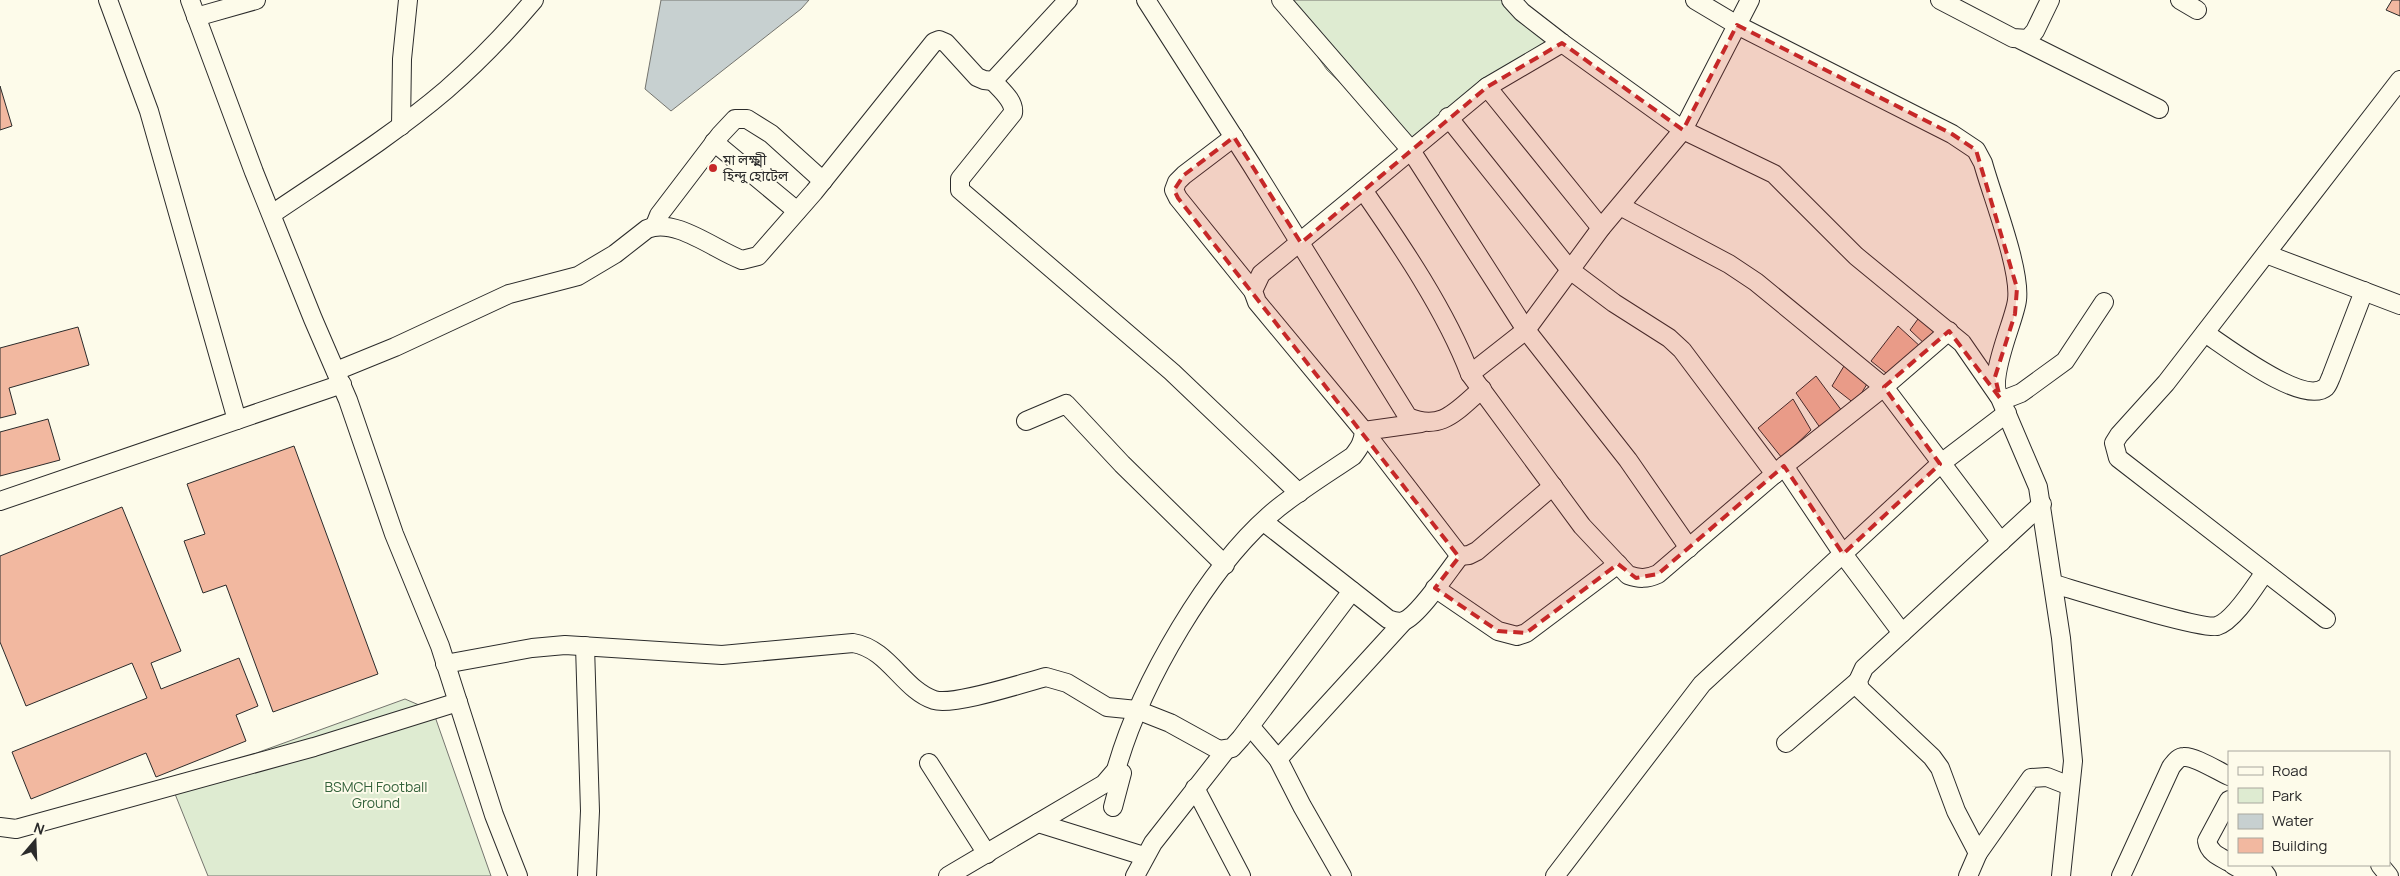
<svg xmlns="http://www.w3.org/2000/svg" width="2400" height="876" viewBox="0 0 2400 876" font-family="Manrope,'Noto Sans Bengali',sans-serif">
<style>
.green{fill:#deebd1;stroke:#74746e}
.water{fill:#c7d0d0;stroke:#74746e}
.building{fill:#f2b8a0;stroke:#2b2b2b}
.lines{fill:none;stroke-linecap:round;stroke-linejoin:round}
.minor-casing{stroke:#2b2b2b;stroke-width:20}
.minor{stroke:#fdfbea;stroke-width:18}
.marked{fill:#c62828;fill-opacity:0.2;stroke:#c62828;stroke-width:4;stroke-dasharray:10 6;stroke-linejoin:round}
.poi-dot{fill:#c62828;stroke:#fdfbea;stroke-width:2}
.labels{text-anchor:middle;stroke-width:4;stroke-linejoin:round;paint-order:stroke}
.poi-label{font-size:14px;fill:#2b2b2b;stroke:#fdfbea;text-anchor:start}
.park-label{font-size:14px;fill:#34623c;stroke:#fdfbea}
</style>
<rect width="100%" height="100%" fill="#fdfbea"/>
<!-- green -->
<g class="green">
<path d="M1278 0H1517L1549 39 1465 114 1410 149 1327 70Z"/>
<path d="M405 699 433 711 491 876H208L171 784Z"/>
</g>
<!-- water -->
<path class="water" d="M661 0H809L801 9 671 111 645 89Z"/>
<!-- building -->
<g class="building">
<path d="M2392 0H2400V16L2386 10Z"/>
<path d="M0 86 12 126 0 130Z"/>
<path d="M1923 312 1944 330 1928 347 1910 330Z"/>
<path d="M1898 326 1922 348 1891 377 1871 361Z"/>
<path d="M78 327 89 365 9 388 16 414 0 418V348Z"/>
<path d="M1847 361 1870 379 1855 404 1832 386Z"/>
<path d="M1816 376 1842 411 1821 429 1796 393Z"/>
<path d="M1793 399 1811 430 1782 458 1758 428Z"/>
<path d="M48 419 60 460 0 476V432Z"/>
<path d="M294 446 378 674 273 712 226 585 203 593 184 541 205 534 187 484Z"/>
<path d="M122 507 181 651 151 663 161 689 239 658 258 706 236 715 246 741 156 777 146 753 31 799 12 752 147 698 132 663 26 706 0 642V556Z"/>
</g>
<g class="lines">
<defs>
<g id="minor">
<path d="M108 0 149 111 237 420"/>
<path d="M190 0 254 172 313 319 348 400 394 534 440 646 494 815 518 876"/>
<path d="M1146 0 1251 164 1408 417C1442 432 1457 410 1482 389"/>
<path d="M1281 0 1410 149 1526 330 1628 460 1689 548"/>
<path d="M1511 0 1522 12 1562 43 1683 130 1774 174 1856 256 1962 343 2000 398 2038 487 2061 638 2073 761 2061 876"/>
<path d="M1695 0 1737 25 1952 134 1976 150 1983 163C1992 196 2021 269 2017 300 2015 321 1982 387 2003 400L2021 393 2065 361 2104 302"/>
<path d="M1940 0 2013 38 2028 39 2035 31 2050 0"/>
<path d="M2180 0 2197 10"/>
<path d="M196 17 256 0"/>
<path d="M2021 40 2159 109"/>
<path d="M1562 43 1487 87 1601 228"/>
<path d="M993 81C1001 90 1015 101 1013 113L960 179V190L1172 372 1299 493"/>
<path d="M1448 117 1570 270 1614 303 1669 338 1682 350 1775 474"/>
<path d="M401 126 402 59 408 0"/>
<path d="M1234 137 1184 175 1177 182 1174 190 1178 198 1253 291"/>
<path d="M714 142 797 211"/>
<path d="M1363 190 1487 87"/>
<path d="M1620 206 1729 264 1756 282 1884 387 2001 542"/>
<path d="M272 214C331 174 392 136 446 90 478 62 507 32 534 0"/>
<path d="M655 225 659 215 720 135 735 119H747L771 134 823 181"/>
<path d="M2266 254 2400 305"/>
<path d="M2205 333C2225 346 2304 407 2326 387 2328 385 2330 379 2331 377L2364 291"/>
<path d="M336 371 395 347 509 294 578 276 615 254 647 229C675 217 715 250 742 260L758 256 814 192 934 42 939 40 946 43 977 77 984 80 993 81 1068 0"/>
<path d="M1470 374 1526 330 1601 228 1683 130 1750 0"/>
<path d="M1026 421 1066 404 1122 464 1225 565"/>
<path d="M1421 423 1364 431 1460 556 1469 555 1477 551 1553 486"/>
<path d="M1784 466 1843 554 1902 633"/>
<path d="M0 501 342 384"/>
<path d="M1264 522 1388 619C1393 621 1398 623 1404 621 1419 615 1449 570 1460 556"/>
<path d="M2054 584C2078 591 2202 630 2217 626 2234 621 2255 586 2265 572"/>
<path d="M1435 588 1498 631 1517 636 1526 633 1618 564"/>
<path d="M2326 619 2118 458 2114 443 2119 435 2166 383 2400 80"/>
<path d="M585 646 590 811 587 876"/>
<path d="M445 664 532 648 565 645 722 655 853 643C889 649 903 690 934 700 954 706 1023 683 1046 677L1067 683 1107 707 1137 710 1170 723 1219 750 1232 748 1241 738 1352 591"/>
<path d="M1250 726 1278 759 1302 806 1342 876"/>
<path d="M1786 743 1858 681"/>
<path d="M1278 759 1404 621"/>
<path d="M929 763 987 854"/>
<path d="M1195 788 1241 876"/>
<path d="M2229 800 2207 841C2209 853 2220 857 2229 862"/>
<path d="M1113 807 1122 773 1116 770"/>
<path d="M1038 823 1144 856"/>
<path d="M0 827 16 829 314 747 458 702"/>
<path d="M1978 853 2031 778 2047 777 2070 786"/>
<path d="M2233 865 2249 874"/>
<path d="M2259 865 2267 876"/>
<path d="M2380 865 2389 876"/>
<path d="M948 876 1104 784 1116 770C1140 685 1209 564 1278 508 1302 489 1328 473 1353 456 1360 447 1363 442 1364 431L1257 302 1253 291 1261 274 1363 190C1401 245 1446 311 1470 374L1582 526 1628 575C1639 579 1647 579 1658 574L1784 466 1884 387 1949 331"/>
<path d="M1135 876 1153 843 1226 750"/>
<path d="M1555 876 1702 684 1940 464 2007 413"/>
<path d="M1968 876 1978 853 1956 811 1940 768 1932 757 1860 689 1858 681 1864 668 2042 504"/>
<path d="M2121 876 2171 767C2175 762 2178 757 2184 757 2194 756 2218 771 2229 776"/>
</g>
</defs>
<!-- minor casing -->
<use href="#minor" class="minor-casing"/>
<!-- minor -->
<use href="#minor" class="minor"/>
</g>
<!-- marked area -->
<path class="marked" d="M1737 25 1952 134 1976 150 2017 288 2015 314 1995 377 2000 398 1949 331 1884 387 1940 464 1843 554 1784 466 1658 574 1636 578 1618 564 1526 633 1498 631 1435 588 1459 557 1178 198 1174 190 1184 175 1234 137 1301 243 1487 87 1562 43 1683 130Z"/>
<!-- markers -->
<circle class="poi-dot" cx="713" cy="168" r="5"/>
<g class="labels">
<!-- poi labels -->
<g class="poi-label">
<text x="723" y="165">মা লক্ষ্মী<tspan x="723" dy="16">হিন্দু হোটেল</tspan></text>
</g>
<!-- park labels -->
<g class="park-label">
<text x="376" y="792">BSMCH Football<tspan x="376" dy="16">Ground</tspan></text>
</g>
</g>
<!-- legend -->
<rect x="2228" y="751" width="162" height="115" fill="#fdfbea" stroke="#a9a89e"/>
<rect x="2238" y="767" width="25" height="8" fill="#fdfbea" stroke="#a9a89e"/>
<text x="2272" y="776" font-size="15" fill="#2b2b2b">Road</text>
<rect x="2238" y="788" width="25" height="15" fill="#deebd1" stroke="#a9a89e"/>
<text x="2272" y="801" font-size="15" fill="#2b2b2b">Park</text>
<rect x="2238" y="814" width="25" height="15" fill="#c7d0d0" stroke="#a9a89e"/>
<text x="2272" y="826" font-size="15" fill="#2b2b2b">Water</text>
<rect x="2238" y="838" width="25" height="15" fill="#f2b8a0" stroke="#a9a89e"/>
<text x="2272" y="851" font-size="15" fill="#2b2b2b">Building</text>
<!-- north arrow -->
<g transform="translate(35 841) rotate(19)" stroke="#fdfbea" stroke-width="4" paint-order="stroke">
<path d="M0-4L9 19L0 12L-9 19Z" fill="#2b2b2b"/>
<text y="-8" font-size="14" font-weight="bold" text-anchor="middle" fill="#2b2b2b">N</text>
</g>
</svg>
